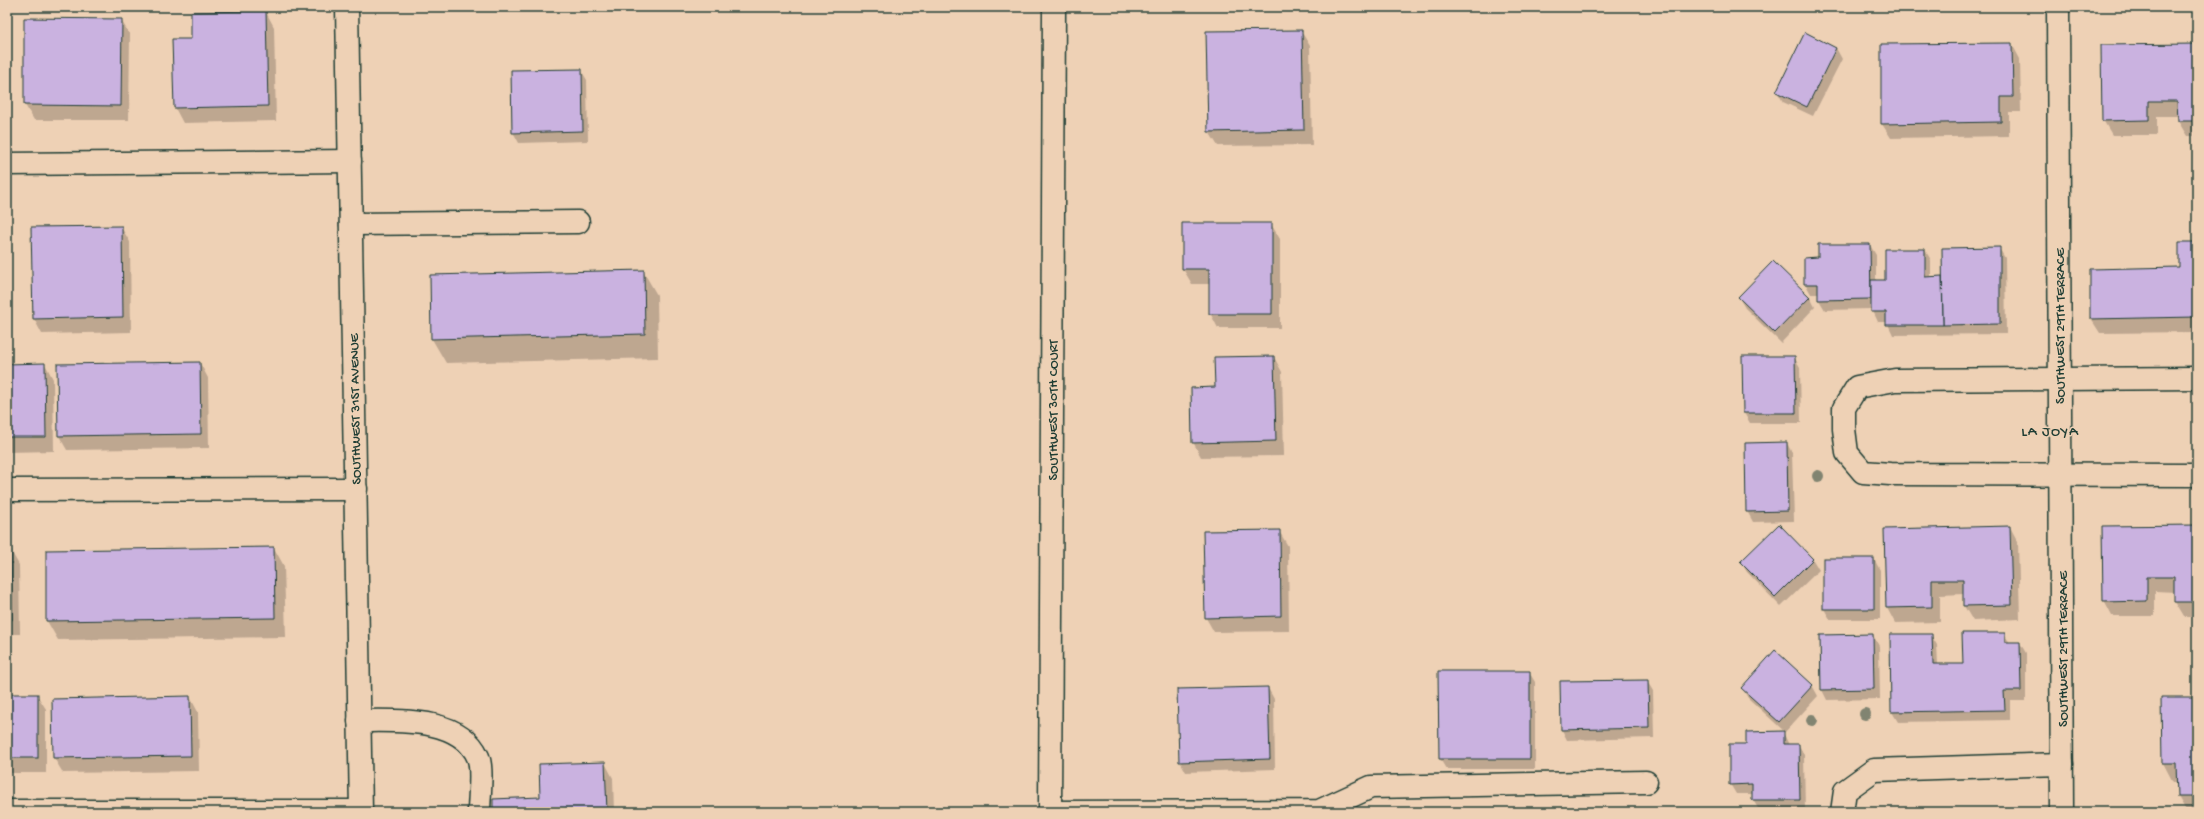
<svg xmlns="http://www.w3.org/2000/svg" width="2204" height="819" viewBox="0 0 2204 819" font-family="'Gochi Hand',sans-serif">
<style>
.shadow{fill:#0003}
.building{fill:#cab2e0;stroke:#1f3d34}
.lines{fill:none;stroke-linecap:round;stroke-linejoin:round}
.minor-casing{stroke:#1f3d34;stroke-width:25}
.minor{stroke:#eed1b5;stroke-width:22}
.tree{fill:#818471}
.labels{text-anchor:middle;stroke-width:3;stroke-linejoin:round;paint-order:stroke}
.street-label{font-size:14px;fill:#1f3d34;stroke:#eed1b5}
.neighbourhood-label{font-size:15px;letter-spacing:1px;fill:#1f3d34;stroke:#eed1b5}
</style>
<rect width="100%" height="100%" fill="#eed1b5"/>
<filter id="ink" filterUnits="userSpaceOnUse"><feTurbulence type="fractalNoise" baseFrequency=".025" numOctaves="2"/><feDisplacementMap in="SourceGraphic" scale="8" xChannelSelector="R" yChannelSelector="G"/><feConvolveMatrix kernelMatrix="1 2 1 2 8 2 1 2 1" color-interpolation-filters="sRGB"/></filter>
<g filter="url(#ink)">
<!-- shadow -->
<g class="shadow">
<path d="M266 12 274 27 276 121 183 123 175 108 193 40Z"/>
<path d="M121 20 130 35 129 120H34L25 105Z"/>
<path d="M1301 31 1310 46 1312 145 1218 146 1209 132Z"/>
<path d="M2012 44 2020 59 2021 112H2009V136L1891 138 1882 124Z"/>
<path d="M2197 45V136H2187L2178 121V116H2157V135H2112L2103 120Z"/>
<path d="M1836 48 1842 59 1813 116 1783 102 1777 91Z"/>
<path d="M581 70 587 80 588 141 519 143 513 132Z"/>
<path d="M1271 224 1280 239V328H1218L1210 313V284H1192L1183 269Z"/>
<path d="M121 227 130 242 131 332 42 334 34 319Z"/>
<path d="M2197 243V332L2100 333 2091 319 2180 268Z"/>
<path d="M1870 245 1876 255V281H1886L1925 250 1931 260V278L1943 277 1999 248 2005 258 2006 334 1893 335 1887 322H1878L1872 309 1825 310 1819 300V294H1811L1805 283 1819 258Z"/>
<path d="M643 271 657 295 658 358 446 363 432 339Z"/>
<path d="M1810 297 1815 307 1781 343 1745 308 1739 298Z"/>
<path d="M1274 357 1282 372 1284 456 1201 457 1193 442 1216 388Z"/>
<path d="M1743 357H1794L1800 367 1801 423H1750L1744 413Z"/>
<path d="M200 363 208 378 209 448 67 450 59 436Z"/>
<path d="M45 364 53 379 54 451 7 452V365Z"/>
<path d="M1787 443 1792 453 1794 521 1753 522 1747 511Z"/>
<path d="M1779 526 1813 560 1819 570 1781 607 1747 572 1741 562Z"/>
<path d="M2197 526V617H2184L2175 602V592L2155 591V616H2112L2104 601Z"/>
<path d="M2010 527 2018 542 2020 619 1973 621 1964 606V594L1940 595V622L1895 623 1887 608Z"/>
<path d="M1279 531 1288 546 1289 631 1214 632 1206 618Z"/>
<path d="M274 548 284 566 286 637 58 640 47 621Z"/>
<path d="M7 551H11L19 565 20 634H7Z"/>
<path d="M1874 559 1880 570V619H1830L1824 609Z"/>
<path d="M2004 634 2010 643H2020L2026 653V701H2010V720L1898 722 1892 712 1931 635 1937 645 1938 665H1964Z"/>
<path d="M1873 635 1879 646 1880 699 1827 700 1822 690Z"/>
<path d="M1529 672 1535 682V769H1446L1440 759Z"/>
<path d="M1647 681 1653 691 1654 738 1567 740 1562 730Z"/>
<path d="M1812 685 1818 696 1785 732 1748 698 1742 688Z"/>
<path d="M1268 688 1274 699 1275 769 1186 772 1180 761Z"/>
<path d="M7 695H37L46 709V773H7Z"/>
<path d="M190 697 198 712 199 771 63 773 54 758 53 700Z"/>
<path d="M2162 698H2197V812H2187L2178 797V782H2173L2163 763Z"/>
<path d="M1783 732 1789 745H1799L1804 755 1805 810H1759L1753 800V794H1736L1730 784 1747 745Z"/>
<path d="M605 763 613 778 614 812H494L541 798Z"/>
</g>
<!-- building -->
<g class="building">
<path d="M266 11 268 106 174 108 172 39H191V12Z"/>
<path d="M24 18 122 19 121 106 24 105Z"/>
<path d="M1302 30 1304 130 1208 132 1206 31Z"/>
<path d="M1805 32 1836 48 1807 107 1776 92Z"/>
<path d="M2012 43 2013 97H2001V122L1881 124V44Z"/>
<path d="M2197 44V121H2178L2177 101H2149V120L2102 121 2101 45Z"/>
<path d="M582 69 583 131 512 133 511 70Z"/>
<path d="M1182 223H1272V314H1209V269H1182Z"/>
<path d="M122 226 123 317 33 319 31 227Z"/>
<path d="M2179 242H2197V317L2090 319V269L2179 267Z"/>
<path d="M1818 244H1870L1871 299 1818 300V284H1804V258L1818 257Z"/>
<path d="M2000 247V324L1943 325 1942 248Z"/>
<path d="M1885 249H1925V277L1942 276 1943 325H1886V312H1871V280H1885Z"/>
<path d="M1773 261 1810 297 1775 333 1738 297Z"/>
<path d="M644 270 645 334 431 339 430 275Z"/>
<path d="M1274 356 1276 441 1192 443 1191 388 1215 387 1214 357Z"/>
<path d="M1742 356H1795L1796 413H1743Z"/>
<path d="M200 362 201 434 58 436 57 364Z"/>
<path d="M45 363 46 437H7V364Z"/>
<path d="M1787 442 1788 511 1746 512 1745 443Z"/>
<path d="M1779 524 1813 559 1775 597 1740 562Z"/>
<path d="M2197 525V602H2174V577H2147V601L2103 602 2102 526Z"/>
<path d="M2010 526 2012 605 1963 606V580H1932V607L1886 608 1884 529Z"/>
<path d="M1280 530 1281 616 1205 618 1203 531Z"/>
<path d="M274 547 275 618 46 621V550Z"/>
<path d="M7 550H11L12 620H7Z"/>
<rect x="1823" y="558" width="51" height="51"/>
<path d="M1962 633H2005V642H2020L2021 691H2004L2005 710 1891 712 1890 634H1932L1933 664H1963Z"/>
<path d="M1873 634 1874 689 1821 690 1820 635Z"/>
<path d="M1775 650 1813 685 1779 722 1741 688Z"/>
<path d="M1438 671H1530V759H1439Z"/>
<path d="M1648 680 1649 728 1561 730 1560 681Z"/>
<path d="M1268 687 1270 759 1179 762 1177 689Z"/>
<rect x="7" y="694" width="31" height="64"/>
<path d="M190 696 191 756 53 758 52 699Z"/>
<path d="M2161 697H2197V797H2177L2176 763H2162Z"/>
<path d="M1784 731V744H1799L1800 800H1752V784L1729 785V744H1746V732Z"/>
<path d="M605 762 607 812H493V799L540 797 539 764Z"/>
</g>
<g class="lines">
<defs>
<g id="minor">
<path d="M347 7 361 812"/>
<path d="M2058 7 2062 812"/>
<path d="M7 164 350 161"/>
<path d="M351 224 578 222"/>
<path d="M2197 378 1895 380 1857 387 1844 408V429L1847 453 1863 472 1890 474 2197 475"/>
<path d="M7 490 356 489"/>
<path d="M359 721C396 721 460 716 478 757 483 768 479 799 479 812"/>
<path d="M7 811H361"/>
<path d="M1050 812 1054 7"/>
<path d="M1050 812 1319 811 1371 787 1646 782"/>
<path d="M1842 812 1845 791 1874 770 2062 764"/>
</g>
</defs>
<!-- minor casing -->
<use href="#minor" class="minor-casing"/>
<!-- minor -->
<use href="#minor" class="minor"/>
</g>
<!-- trees -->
<g class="tree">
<circle cx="1818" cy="476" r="6"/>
<circle cx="1865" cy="714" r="6"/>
<circle cx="1812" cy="720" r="6"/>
</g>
</g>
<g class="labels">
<!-- street labels -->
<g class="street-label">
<text transform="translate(2059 326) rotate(-90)" y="5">SOUTHWEST 29TH TERRACE</text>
<text transform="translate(354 409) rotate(-91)" y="5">SOUTHWEST 31ST AVENUE</text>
<text transform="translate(1052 410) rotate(-90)" y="5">SOUTHWEST 30TH COURT</text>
<text transform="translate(2062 649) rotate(-90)" y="5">SOUTHWEST 29TH TERRACE</text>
</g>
<!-- neighbourhood labels -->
<g class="neighbourhood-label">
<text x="2050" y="435">LA JOYA</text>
</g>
</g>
<!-- margin -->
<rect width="2204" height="819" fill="none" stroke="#eed1b5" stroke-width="24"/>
<rect x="12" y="12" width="2180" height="795" fill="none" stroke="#1f3d34" stroke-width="1.5" filter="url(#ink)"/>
</svg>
